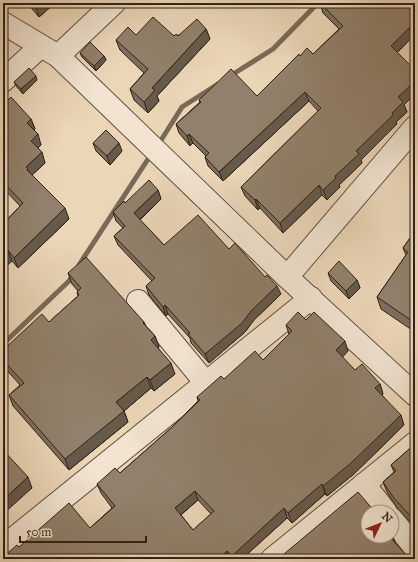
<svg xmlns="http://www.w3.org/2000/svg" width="418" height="562" viewBox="0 0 418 562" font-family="'IM FELL Great Primer',serif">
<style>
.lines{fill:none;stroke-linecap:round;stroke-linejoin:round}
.stream{stroke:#796958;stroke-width:5}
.minor-casing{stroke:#5e4f40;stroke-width:24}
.minor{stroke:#f2e4d1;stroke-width:22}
.wall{fill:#7d6e5c;stroke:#2f2218;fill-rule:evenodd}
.shaded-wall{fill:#665a4b;stroke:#2f2218}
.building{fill:#91806b;stroke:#2f2218;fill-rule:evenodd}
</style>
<rect width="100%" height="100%" fill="#ebd6b8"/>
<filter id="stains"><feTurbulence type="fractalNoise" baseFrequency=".005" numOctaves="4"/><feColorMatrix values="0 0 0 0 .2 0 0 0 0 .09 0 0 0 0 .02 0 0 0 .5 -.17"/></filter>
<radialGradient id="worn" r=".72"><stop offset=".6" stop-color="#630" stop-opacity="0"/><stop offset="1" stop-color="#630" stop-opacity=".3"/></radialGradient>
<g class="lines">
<!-- stream -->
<g class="stream">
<path d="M230 76 273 49 318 3"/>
<path d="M158 145 182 107 218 84"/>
<path d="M79 265 152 153"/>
<path d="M3 344 69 281 74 274"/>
</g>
<defs>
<g id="minor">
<path d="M3 23 58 56 287 277 415 127"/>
<path d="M58 56 114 3"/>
<path d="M3 81 41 46"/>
<path d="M287 277 415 395"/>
<path d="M138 301 206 383"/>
<path d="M364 484 386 512"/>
<path d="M392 519 415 548"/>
<path d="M3 547 311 298"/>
<path d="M272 559 415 443"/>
</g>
</defs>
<!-- minor casing -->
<use href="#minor" class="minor-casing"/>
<!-- minor -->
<use href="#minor" class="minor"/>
</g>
<!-- wall -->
<g class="wall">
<path d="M27 3H55L39 17Z"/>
<path d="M202 3H210L206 7Z"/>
<path d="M320 3H415V40L412 37 397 53 404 105 407 112 396 122 397 124 361 160 362 163 339 185 340 187 327 200 322 195 283 233 260 208 258 210 245 196 241 187 318 111 309 101 223 181 208 166 205 157 206 156 193 143 190 146 179 133 176 124 200 102 199 100 257 96 300 56 313 54 339 29 323 13Z"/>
<path d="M206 29 210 39 157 96 159 101 148 113 134 100 130 89 144 73 120 50 116 40 136 35 174 36Z"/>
<path d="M80 53 104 56 106 60 96 71 82 57Z"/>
<path d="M37 80 23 94 16 86 14 82Z"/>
<path d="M3 105 31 119 35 129 34 130 41 145 38 148 45 163 32 175 69 219 18 268 12 261 3 269V222L4 223 20 206 3 188Z"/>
<path d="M93 143 122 151 110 165 96 151Z"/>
<path d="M158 190 161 199 140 220 164 245 229 249 281 294 254 320 245 332 209 363 191 343 190 338 168 314 166 316 149 295 146 286 152 281 118 245 114 236 123 228 116 221 113 212Z"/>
<path d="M415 231V332L381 309 377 297 406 255 403 248Z"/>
<path d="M68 273 144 322 146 326 155 336 159 347 158 348 175 374 154 391 151 388 124 411 128 422 69 470 13 406 9 395 20 385 3 366V350L49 322 78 296 77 292 78 291 72 284Z"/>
<path d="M328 273 357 280 360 288 349 299 331 281Z"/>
<path d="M306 320 348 351 342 357 355 370 380 384 383 394 382 395 404 425 355 473 327 496 325 494 292 523 287 518 242 559H3L19 547 90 528 112 508 101 493 97 484 120 473 171 428 198 401 197 397 224 379 263 360 289 334 286 325ZM198 500 211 514 193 530 181 515Z"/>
<path d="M415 444V527L397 508 387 492 383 482 394 472 391 465Z"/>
</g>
<!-- shaded-wall -->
<g class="shaded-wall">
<path d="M37 3H55L39 17 35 5Z"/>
<path d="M205 3H210L206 7Z"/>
<path d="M409 28 412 37 394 56 391 46Z"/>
<path d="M206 29 210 39 157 96 159 101 148 113 144 102 152 88Z"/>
<path d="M104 56 106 60 96 71 94 66Z"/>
<path d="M415 74V94L404 105 407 112 396 122 397 124 361 160 362 163 339 185 340 187 327 200 323 190 356 151 392 113 398 97 411 78Z"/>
<path d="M36 76 37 80 23 94 21 89Z"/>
<path d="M305 92 309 101 223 181 219 172Z"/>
<path d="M31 119 35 129 31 133 27 123Z"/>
<path d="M38 134 41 145 35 151 31 141Z"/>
<path d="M189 134 193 143 190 146 187 136Z"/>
<path d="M119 143 122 151 110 165 107 156Z"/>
<path d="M42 152 45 163 31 176V181L26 167Z"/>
<path d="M319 185 322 195 283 233 280 223Z"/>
<path d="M158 190 161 199 137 222 134 213Z"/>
<path d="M256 199 260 208 258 210 255 200Z"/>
<path d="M65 208 69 219 18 268 14 258Z"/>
<path d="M8 250 12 261 3 269V255Z"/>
<path d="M357 280 360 288 349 299 346 291Z"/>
<path d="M277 286 281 294 254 320 245 332 209 363 205 354Z"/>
<path d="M165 305 168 314 166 316 163 307Z"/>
<path d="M155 336 159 347 155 351 151 340Z"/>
<path d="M345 341 348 351 340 360 336 350Z"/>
<path d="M171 363 175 374 154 391 150 380Z"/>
<path d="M147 377 151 388 124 411 128 422 69 470 65 459 116 402Z"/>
<path d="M380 384 383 394 378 398 375 388Z"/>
<path d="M401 415 404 425 355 473 327 496 323 486Z"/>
<path d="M28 477 32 488 3 514V500Z"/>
<path d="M322 484 325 494 292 523 288 513Z"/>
<path d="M195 491 198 500 178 517 175 508Z"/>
<path d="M284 508 287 518 242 559H233L232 556Z"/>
<path d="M392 534 396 544 389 536H392Z"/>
<path d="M227 551 230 559H218Z"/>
</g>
<!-- building -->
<g class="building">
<path d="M320 3H415V34L409 28 391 46 415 70V74L411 78 414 82 398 97 403 102 392 113 393 115 356 151 359 154 335 176 336 178 323 190 319 185 280 223 256 199 255 200 241 187 321 108 305 92 219 172 205 157 209 153 189 134 187 136 176 124 201 102 199 100 231 69 257 96 299 54 300 56 307 48 313 54 343 26Z"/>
<path d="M153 17 174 36 176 34 178 36 197 19 206 29 152 88 155 90 144 102 130 89 148 69 116 40 128 27 136 35Z"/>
<path d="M90 42 104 56 94 66 80 53Z"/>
<path d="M29 68 36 76 21 89 14 82Z"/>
<path d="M11 97 31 119 27 123 38 134 31 141 42 152 26 167 28 169 27 170 65 208 14 258 8 250 3 255V222L4 223 23 203 3 182V105Z"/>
<path d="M106 130 119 143 107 156 93 143Z"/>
<path d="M149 180 158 190 134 213 164 245 198 215 229 249 235 243 265 277 267 275 277 286 251 311 242 323 205 354 188 334 190 333 165 305 163 307 146 286 155 278 114 236 125 226 113 212 124 201 125 203Z"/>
<path d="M415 231V323L377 297 408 252 403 248Z"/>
<path d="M86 257 144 322 143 323 155 336 151 340 171 363 150 380 147 377 116 402 124 411 65 459 9 395 24 383 3 360V350L42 314 49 322 79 295 77 292 81 288 68 273Z"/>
<path d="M339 261 357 280 346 291 328 273Z"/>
<path d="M298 312 306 320 314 312 345 341 336 350 355 370 362 364 380 384 375 388 401 415 351 463 323 486 322 484 288 513 284 508 232 556 227 551 218 559H3V557L17 545 19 547 69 503 90 528 115 506 97 484 115 468 120 473 171 428 200 400 197 397 221 376 224 379 255 351 263 360 292 331 286 325ZM195 491 214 511 193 530 175 508Z"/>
<path d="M415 444V521L394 498 383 482 396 471 391 465Z"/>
<path d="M3 450 28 477 3 500Z"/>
<path d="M358 492 375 512H368V536H389L410 559H278Z"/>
</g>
<!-- margin -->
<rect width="418" height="562" fill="none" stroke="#ebd6b8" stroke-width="16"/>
<rect x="4" y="4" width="410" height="554" fill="none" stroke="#2f2218" stroke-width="2"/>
<rect x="8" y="8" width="402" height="546" fill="none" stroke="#2f2218"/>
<!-- north arrow -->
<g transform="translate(380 524) rotate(47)"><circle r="19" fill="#f2e4d1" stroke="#a49687"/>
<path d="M0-3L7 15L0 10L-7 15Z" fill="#8f2418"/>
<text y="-6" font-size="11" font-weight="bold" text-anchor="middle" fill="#2f2218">N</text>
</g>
<!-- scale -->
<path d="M20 536v6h126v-6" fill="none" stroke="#2f2218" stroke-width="2"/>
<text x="26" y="536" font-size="12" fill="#2f2218" stroke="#f2e4d1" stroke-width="3" paint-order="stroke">50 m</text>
<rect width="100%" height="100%" filter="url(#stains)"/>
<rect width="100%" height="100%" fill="url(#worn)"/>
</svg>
